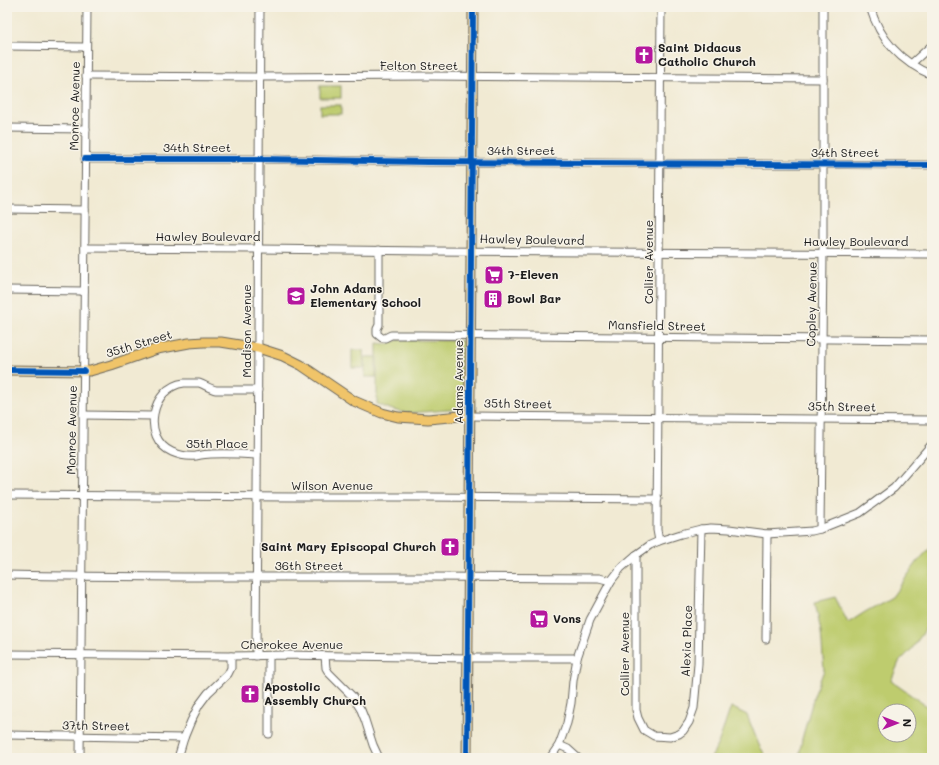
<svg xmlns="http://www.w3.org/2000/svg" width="939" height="765" viewBox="0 0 939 765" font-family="Mali,sans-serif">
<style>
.green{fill:#becc6e;stroke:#6d7445;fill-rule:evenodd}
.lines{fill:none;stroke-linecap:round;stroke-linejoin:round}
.minor-casing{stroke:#67645c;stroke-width:9}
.major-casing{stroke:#67645c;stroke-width:11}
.minor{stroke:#fff;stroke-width:7}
.major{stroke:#f0c469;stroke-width:9}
.cycleway-casing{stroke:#f7f3e8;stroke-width:8}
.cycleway{stroke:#0057b8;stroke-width:6}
.labels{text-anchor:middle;stroke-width:3;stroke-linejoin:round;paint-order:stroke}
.poi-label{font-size:12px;font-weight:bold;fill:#1c1c1c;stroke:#f7f3e8;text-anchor:start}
.street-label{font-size:12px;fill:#1c1c1c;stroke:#f7f3e8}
</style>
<rect width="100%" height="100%" fill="#f7f3e8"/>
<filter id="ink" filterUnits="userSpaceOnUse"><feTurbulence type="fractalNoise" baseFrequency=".025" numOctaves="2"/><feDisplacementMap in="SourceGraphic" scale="8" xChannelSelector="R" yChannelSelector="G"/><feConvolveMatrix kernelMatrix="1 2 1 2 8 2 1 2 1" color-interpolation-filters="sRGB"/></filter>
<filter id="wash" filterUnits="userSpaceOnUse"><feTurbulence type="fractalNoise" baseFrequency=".012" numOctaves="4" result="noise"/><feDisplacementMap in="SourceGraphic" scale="16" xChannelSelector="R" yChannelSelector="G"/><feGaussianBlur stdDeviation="0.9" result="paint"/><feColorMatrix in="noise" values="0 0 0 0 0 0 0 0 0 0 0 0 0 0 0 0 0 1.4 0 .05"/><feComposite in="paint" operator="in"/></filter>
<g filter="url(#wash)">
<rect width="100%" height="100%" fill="#f1ead3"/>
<!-- green -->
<g class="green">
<rect x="320" y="86" width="21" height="12"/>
<rect x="320" y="105" width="21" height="9"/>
<path d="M398 340 464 341 462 409 407 413 393 410 377 404V343L386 344Z"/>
<path d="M352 350H363L364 368H352Z"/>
<rect x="365" y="357" width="11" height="20"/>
<path d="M932 546V620L911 650 899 662 891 681 932 710V758H799L802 739 814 696 824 670 821 632 815 602 835 597 848 623 865 612 892 597 918 561ZM885 711H909V735H885Z"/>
<path d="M731 707 747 715 759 745 767 758H711L719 741Z"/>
</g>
</g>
<g filter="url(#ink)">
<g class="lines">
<defs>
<g id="minor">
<path d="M870 7C880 40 900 62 932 75"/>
<path d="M7 46 86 47"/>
<path d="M911 64 932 45"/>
<path d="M86 76 260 77 429 76 823 79"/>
<path d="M7 128 86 129"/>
<path d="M85 159H259L428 162 932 165"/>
<path d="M7 209 85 210"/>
<path d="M85 248 259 249 429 251 932 254"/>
<path d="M379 250V325L377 329V334L382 338H385L391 335H423L932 340"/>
<path d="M7 290 84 291"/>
<path d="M83 415 153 416"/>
<path d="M470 416 932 420"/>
<path d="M257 455C242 454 226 453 211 454 206 454 201 455 196 456 188 457 179 455 172 452 141 438 151 387 184 383 188 383 195 383 199 383 205 385 210 389 216 390H258"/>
<path d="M7 495 299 497H427L658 499"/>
<path d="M820 529 823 253V7"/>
<path d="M659 541 657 530 661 7"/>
<path d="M636 555V710L638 718 644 730 654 736 670 737 679 734 683 731 689 722 694 708 698 664 701 529"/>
<path d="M7 575C147 578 287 577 427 577 484 577 541 578 599 578L611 581"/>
<path d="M766 639 767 534"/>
<path d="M7 654 231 656 285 655 469 658H577"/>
<path d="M256 656 260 7"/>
<path d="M325 656 326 668 329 673 353 697 361 710 365 720 373 745 379 758"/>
<path d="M269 734V656"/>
<path d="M7 735 184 738"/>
<path d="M559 745 568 749 578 758"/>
<path d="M80 758 87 7"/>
<path d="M178 758 184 738 191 721 199 705 208 693 228 674 231 668V656"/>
<path d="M550 758 559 745 567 723 571 703 573 681 577 658 590 620 611 581 621 568 636 555 650 545 659 541 681 534 701 529 711 528 729 529 767 534 812 531 820 529 860 513 894 488 932 444"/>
</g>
<g id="major">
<path d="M7 370 90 371 111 365 157 349 189 343 204 342H221L258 348 283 356 301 365 354 401 382 413 398 417 428 419 461 416H470"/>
<path d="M467 758 473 7"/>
</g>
</defs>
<!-- minor casing -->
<use href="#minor" class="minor-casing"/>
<!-- major casing -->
<use href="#major" class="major-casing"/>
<!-- minor -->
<use href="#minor" class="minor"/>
<!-- major -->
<use href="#major" class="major"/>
<defs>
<g id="cycleway">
<path d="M85 159H259L428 162 932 165"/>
<path d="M7 370 84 371"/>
<path d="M467 758 473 7"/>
</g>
</defs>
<!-- cycleway casing -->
<use href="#cycleway" class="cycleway-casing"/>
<!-- cycleway -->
<use href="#cycleway" class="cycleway"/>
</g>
</g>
<!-- icons -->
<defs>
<symbol id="church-square" viewBox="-11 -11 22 22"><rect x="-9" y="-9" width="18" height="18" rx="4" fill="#b5179e" stroke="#f7f3e8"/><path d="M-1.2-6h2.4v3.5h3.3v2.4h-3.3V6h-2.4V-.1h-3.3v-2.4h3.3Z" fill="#fff"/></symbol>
<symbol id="supermarket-square" viewBox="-11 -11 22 22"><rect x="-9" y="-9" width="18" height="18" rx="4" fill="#b5179e" stroke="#f7f3e8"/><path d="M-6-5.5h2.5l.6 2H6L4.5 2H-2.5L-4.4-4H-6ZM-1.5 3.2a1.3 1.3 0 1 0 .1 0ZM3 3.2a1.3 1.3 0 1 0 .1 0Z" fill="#fff"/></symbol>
<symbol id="school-square" viewBox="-11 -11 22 22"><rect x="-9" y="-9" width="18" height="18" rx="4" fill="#b5179e" stroke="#f7f3e8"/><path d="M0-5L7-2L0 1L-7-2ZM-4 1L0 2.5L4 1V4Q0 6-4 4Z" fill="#fff"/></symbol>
<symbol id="building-square" viewBox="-11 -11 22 22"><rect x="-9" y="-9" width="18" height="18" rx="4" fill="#b5179e" stroke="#f7f3e8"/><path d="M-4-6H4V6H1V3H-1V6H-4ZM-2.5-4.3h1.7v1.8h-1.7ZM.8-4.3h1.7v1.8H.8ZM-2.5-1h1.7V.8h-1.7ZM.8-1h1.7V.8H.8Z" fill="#fff"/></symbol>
</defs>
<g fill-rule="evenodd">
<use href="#church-square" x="633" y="44" width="22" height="22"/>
<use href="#supermarket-square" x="483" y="264" width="22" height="22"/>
<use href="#school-square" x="285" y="285" width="22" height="22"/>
<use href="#building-square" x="482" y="288" width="22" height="22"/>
<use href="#church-square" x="439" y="536" width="22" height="22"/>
<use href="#supermarket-square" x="528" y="608" width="22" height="22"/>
<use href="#church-square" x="239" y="683" width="22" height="22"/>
</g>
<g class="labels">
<!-- poi labels -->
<g class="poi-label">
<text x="658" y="52">Saint Didacus<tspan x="658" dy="14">Catholic Church</tspan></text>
<text x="508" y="279">7-Eleven</text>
<text x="310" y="293">John Adams<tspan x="310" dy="14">Elementary School</tspan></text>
<text x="507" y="303">Bowl Bar</text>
<text x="436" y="551" text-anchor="end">Saint Mary Episcopal Church</text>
<text x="553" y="623">Vons</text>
<text x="264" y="691">Apostolic<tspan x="264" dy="14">Assembly Church</tspan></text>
</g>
<!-- street labels -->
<g class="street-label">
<text x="419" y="70">Felton Street</text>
<text transform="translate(75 106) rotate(-89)" y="4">Monroe Avenue</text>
<text x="197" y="152">34th Street</text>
<text x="521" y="155">34th Street</text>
<text x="845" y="157">34th Street</text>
<text x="208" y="241">Hawley Boulevard</text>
<text transform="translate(532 240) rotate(1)" y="4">Hawley Boulevard</text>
<text x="856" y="246">Hawley Boulevard</text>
<text transform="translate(649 262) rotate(-90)" y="4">Collier Avenue</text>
<text transform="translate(812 304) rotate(-89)" y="4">Copley Avenue</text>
<text transform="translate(657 326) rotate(1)" y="4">Mansfield Street</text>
<text transform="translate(247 331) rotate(-90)" y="4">Madison Avenue</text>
<text transform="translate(139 344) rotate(-17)" y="4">35th Street</text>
<text transform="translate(459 382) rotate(-90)" y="4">Adams Avenue</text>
<text transform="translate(518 404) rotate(1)" y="4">35th Street</text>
<text transform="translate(842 407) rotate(1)" y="4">35th Street</text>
<text transform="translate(72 430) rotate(-89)" y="4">Monroe Avenue</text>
<text x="217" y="448">35th Place</text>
<text x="332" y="490">Wilson Avenue</text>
<text x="309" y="570">36th Street</text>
<text transform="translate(687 641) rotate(-88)" y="4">Alexia Place</text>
<text x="292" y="649">Cherokee Avenue</text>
<text transform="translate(625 654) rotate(-90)" y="4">Collier Avenue</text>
<text transform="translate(96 726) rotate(1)" y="4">37th Street</text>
</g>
</g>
<!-- margin -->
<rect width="939" height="765" fill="none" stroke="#f7f3e8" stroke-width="24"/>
<!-- north arrow -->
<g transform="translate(897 723) rotate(90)"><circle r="19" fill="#f7f3e8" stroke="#9f9d96"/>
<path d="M0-3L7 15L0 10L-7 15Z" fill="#b5179e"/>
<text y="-6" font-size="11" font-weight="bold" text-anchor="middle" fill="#1c1c1c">N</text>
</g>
</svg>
